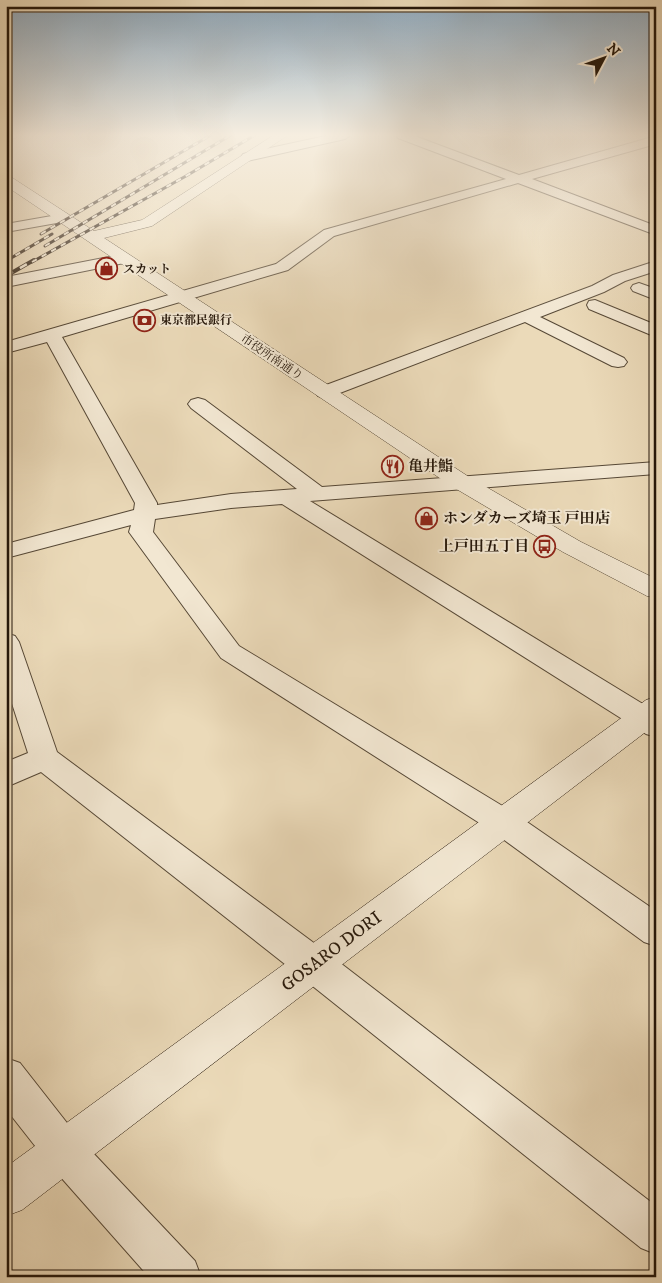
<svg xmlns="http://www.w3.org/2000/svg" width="662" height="1283" viewBox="0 0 662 1283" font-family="'IM FELL DW Pica','Noto Serif JP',serif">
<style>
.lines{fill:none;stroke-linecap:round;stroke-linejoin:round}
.minor-casing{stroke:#564836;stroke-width:2}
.tertiary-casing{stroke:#564836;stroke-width:1}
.secondary-casing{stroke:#25170a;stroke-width:1}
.minor{fill:#f2e7d2;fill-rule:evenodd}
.tertiary{fill:#f2e7d2;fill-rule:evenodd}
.secondary{fill:#f2e7d2;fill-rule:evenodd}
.rail-far1-casing{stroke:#25170a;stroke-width:3}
.rail-casing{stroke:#25170a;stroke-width:4}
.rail-far1{stroke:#f2e7d2;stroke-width:2;stroke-dasharray:5.5;stroke-linecap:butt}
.rail{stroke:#f2e7d2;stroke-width:2.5;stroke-dasharray:8;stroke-linecap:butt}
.labels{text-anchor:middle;stroke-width:4;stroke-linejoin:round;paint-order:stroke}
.far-poi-label{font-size:12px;font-weight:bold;fill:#25170a;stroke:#f2e7d2;text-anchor:start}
.far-street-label{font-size:12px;fill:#25170a;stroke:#f2e7d2}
.poi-label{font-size:15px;font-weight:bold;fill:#25170a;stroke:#f2e7d2;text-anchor:start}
.near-street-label{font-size:18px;fill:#25170a;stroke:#f2e7d2}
</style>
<rect width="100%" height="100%" fill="#ebdab9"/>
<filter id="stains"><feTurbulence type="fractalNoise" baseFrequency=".004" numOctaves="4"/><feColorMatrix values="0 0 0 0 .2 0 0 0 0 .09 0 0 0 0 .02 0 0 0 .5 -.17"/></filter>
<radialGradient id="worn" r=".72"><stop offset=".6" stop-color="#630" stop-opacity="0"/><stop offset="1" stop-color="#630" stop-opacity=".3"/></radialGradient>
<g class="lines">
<defs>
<g id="minor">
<path d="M330 135H351L345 139 247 161 241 157 243 154Z"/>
<path d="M396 135H412L519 175 656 136V144L532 179 656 226V235L518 183 334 236 288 270 62 337 157 503V505L231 494 297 489 191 408 188 404 191 400 198 398 205 400 322 487 656 462V474L310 501 656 712V737L646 734 282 504 231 508 155 519 153 532 239 646 514 813 656 911V946L644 942 492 831 221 658 129 532 131 525 6 558V544L134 510 135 503 47 342 6 353V342L276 264 324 230 506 179 398 138Z"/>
<path d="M63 214 68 215 70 218 68 221 6 232V224Z"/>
<path d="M124 254 129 256 132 259 129 262 6 287V277Z"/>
<path d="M656 261V271L625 281 604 292 540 317 624 358 627 362 624 366 618 367 612 366 525 322 332 396 325 398 318 396 315 392 318 388 592 286 613 275Z"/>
<path d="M639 283 656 289V300L633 291 631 288 633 285Z"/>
<path d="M595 300 656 325V337L589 309 587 305 589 301Z"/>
<path d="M6 633 15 636 19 642 57 752 326 952 656 1206V1254L641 1248 300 976 41 772 6 787V762L28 753 6 685Z"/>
<path d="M6 1058 20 1063 78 1137 195 1261 201 1277H149L50 1165 6 1109Z"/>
</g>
<g id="tertiary">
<path d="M6 135H18L16 138 6 140Z"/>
<path d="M274 135H288L152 226 104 238 469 477 581 542 656 579V598L647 596 563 552 453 487 6 186V176L11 177 94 231 142 220Z"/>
</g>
<path id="secondary" d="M656 697V724L22 1210 6 1216V1167L646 700Z"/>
</defs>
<!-- minor casing -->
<use href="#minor" class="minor-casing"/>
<!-- tertiary casing -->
<use href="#tertiary" class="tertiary-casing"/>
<!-- secondary casing -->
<use href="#secondary" class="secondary-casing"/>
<!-- minor -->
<use href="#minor" class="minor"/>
<!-- tertiary -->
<use href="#tertiary" class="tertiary"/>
<!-- secondary -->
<use href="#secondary" class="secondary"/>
<defs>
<g id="rail-far1">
<path d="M41 234 211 135"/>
<path d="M45 246 231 135"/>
<path d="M6 261 52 234"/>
<path d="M32 262 186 176 255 135"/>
</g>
<path id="rail" d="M6 276 34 260"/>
</defs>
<!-- rail-far1 casing -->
<use href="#rail-far1" class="rail-far1-casing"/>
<!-- rail casing -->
<use href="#rail" class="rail-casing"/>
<!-- rail-far1 -->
<use href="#rail-far1" class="rail-far1"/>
<!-- rail -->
<use href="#rail" class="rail"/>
</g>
<!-- sky -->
<linearGradient id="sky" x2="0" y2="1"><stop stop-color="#8ea9be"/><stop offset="0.43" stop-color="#f6eee0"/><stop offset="1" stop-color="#f6eee0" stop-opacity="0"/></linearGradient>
<rect width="662" height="314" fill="url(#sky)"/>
<!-- icons -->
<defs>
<symbol id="shop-ring" viewBox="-11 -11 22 22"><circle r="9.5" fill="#f2e7d2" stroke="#8f2418" stroke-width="1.5"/><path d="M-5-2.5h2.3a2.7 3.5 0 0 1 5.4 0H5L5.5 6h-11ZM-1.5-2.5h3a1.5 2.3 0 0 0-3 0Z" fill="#8f2418"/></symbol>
<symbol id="bank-ring" viewBox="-11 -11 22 22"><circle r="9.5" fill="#f2e7d2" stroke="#8f2418" stroke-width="1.5"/><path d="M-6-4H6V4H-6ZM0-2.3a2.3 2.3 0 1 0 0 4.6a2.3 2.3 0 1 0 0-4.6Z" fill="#8f2418"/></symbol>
<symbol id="restaurant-ring" viewBox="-11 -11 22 22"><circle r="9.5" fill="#f2e7d2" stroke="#8f2418" stroke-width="1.5"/><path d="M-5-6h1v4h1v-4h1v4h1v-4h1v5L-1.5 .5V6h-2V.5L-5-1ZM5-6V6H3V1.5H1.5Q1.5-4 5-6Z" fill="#8f2418"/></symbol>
<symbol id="bus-ring" viewBox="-11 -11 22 22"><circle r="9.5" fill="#f2e7d2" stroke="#8f2418" stroke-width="1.5"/><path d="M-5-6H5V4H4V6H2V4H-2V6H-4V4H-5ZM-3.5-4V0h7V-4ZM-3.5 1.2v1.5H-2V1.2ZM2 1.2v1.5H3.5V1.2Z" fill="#8f2418"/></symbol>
</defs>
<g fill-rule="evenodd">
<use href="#shop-ring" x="94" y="256" width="25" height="25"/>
<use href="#bank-ring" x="132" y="308" width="25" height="25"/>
<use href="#restaurant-ring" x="380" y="454" width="25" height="25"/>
<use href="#shop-ring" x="414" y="506" width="25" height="25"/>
<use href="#bus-ring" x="532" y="534" width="25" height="25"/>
</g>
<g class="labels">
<!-- far-poi labels -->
<g class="far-poi-label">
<text x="123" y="273">スカット</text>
<text x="160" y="324">東京都民銀行</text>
</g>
<!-- far-street labels -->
<g class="far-street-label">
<text transform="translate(272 357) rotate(34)" y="4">市役所南通り</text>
</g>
<!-- poi labels -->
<g class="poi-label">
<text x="408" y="471">亀井鮨</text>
<text x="443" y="523">ホンダカーズ埼玉 戸田店</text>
<text x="529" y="551" text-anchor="end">上戸田五丁目</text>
</g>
<!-- near-street labels -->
<g class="near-street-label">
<text transform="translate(331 951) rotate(-37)" y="6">GOSARO DORI</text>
</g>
</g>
<!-- margin -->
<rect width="662" height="1283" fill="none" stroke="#ebdab9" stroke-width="25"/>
<rect x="8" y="8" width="647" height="1268" fill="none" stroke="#25170a" stroke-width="2.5"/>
<rect x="12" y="12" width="637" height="1258" fill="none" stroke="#25170a"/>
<!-- north arrow -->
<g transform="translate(604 58) rotate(49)" stroke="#f2e7d2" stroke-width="4" paint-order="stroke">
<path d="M0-4L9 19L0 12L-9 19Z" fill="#25170a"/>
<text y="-8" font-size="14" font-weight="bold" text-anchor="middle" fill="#25170a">N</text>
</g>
<rect width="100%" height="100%" filter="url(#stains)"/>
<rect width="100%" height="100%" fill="url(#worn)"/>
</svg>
